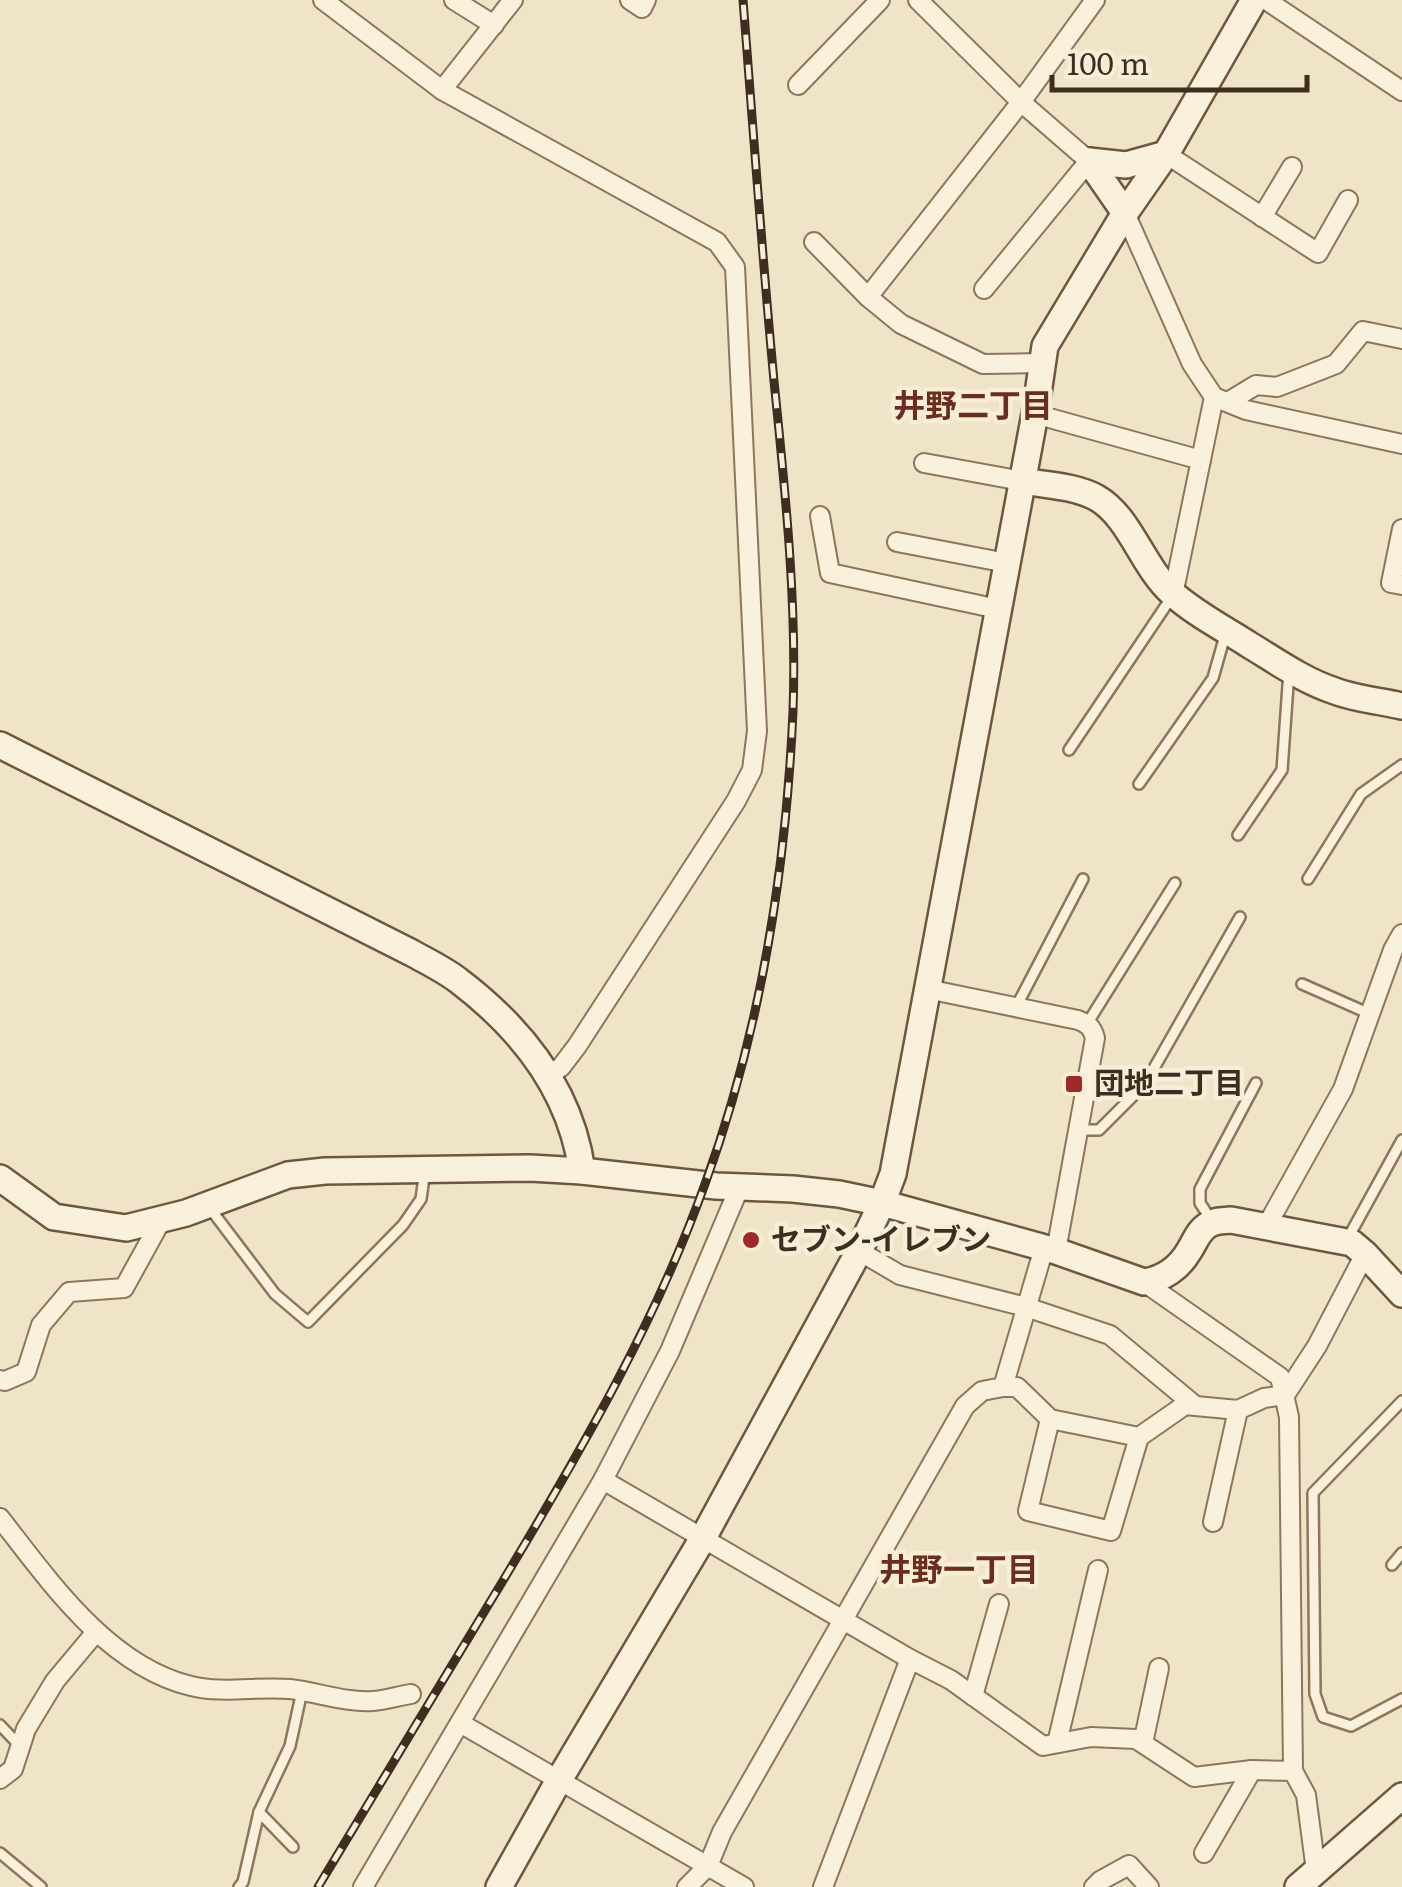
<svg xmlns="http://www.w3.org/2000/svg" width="1402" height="1887" viewBox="0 0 1402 1887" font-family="Literata,'Noto Sans JP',serif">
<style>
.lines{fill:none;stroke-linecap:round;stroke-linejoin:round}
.lane-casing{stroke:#8d765c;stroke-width:14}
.street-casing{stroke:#8d765c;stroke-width:22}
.secondary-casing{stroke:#6f573f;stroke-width:30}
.lane{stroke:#faf1dc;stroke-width:9}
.street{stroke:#faf1dc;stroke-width:18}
.secondary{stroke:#faf1dc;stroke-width:25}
.rail-casing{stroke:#3d2e20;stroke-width:9}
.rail{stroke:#f7eed8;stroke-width:5;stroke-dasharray:15;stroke-linecap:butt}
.poi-dot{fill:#9e2a2b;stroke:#f7eed8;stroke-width:4}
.labels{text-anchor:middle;stroke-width:9;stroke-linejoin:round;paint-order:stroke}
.poi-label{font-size:30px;font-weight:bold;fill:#3d2e20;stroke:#f7eed8;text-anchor:start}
.neighbourhood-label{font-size:32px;font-weight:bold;fill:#6b2e1e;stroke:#f7eed8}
</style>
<rect width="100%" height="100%" fill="#f0e4c8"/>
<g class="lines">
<defs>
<g id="lane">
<path d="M1069 750 1173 595"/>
<path d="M1139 784 1213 678 1226 632"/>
<path d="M1238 835 1282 770 1289 671"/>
<path d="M1308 879 1361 794 1402 765"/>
<path d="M1302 984 1370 1014"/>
<path d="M1015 1009 1083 879"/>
<path d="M1087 1024 1175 883"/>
<path d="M1079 1130H1099L1145 1084 1240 917"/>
<path d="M209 1207 275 1294 308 1322 403 1225 421 1199 425 1170"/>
<path d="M1210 1218 1200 1203V1189L1256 1083"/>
<path d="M1348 1238 1402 1140"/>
<path d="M1402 1401 1313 1493 1315 1694 1323 1717 1351 1726 1402 1699"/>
<path d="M1392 1565 1402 1553"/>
<path d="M0 1725 20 1746"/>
<path d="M293 1847 259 1812 290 1746 302 1691"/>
<path d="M0 1853 41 1887"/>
<path d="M239 1887 243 1882 259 1812"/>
</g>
<g id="street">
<path d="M323 0 442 90 717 242 735 267 757 731 752 770 736 801 577 1046 561 1067 549 1075"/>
<path d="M454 0 494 25"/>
<path d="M630 0 642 8 646 0"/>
<path d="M918 0 1021 102 1089 161 984 289"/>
<path d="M1266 0 1402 91"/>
<path d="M798 85 880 0"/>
<path d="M442 90 513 0"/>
<path d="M1166 154 1318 253 1348 200"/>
<path d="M1125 213 1192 364 1214 397 1246 410 1402 444"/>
<path d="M1262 217 1292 167"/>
<path d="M814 242 868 297 901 324 983 364 1041 363"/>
<path d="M868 297 1021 102 1095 0"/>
<path d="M1228 402 1256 385 1277 387 1336 364 1363 331 1402 339"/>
<path d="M1035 414 1201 460"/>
<path d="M924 463 1022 481"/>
<path d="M820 516 830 573 998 609"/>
<path d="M1402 529 1391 583 1402 585"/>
<path d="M897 542 1007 563"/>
<path d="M1173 595 1214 397"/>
<path d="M927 989 1078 1020C1088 1024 1092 1027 1095 1038L1056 1251"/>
<path d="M1266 1227 1343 1089 1393 950 1402 934"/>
<path d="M859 1251 900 1275 1026 1307 1110 1335 1193 1404"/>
<path d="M1144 1282 1280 1377 1289 1417 1293 1771"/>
<path d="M0 1380 5 1381 26 1372 41 1325 69 1292 124 1288 162 1219"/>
<path d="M1003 1387H1017L1050 1419 1139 1437 1185 1405 1238 1410 1264 1398 1285 1395 1317 1346 1365 1254"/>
<path d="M1050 1419 1028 1511 1111 1531 1139 1437"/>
<path d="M603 1480 910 1659 951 1680 1043 1746 1091 1737 1136 1739 1194 1777 1252 1770 1293 1771 1306 1795 1316 1871"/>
<path d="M0 1518C50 1582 108 1666 191 1686 223 1694 257 1686 290 1689 317 1692 346 1703 373 1701 385 1700 398 1696 411 1694"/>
<path d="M1213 1522 1238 1410"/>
<path d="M973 1696 999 1604"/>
<path d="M460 1723 744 1887"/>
<path d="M1057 1743 1098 1570"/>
<path d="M1143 1743 1159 1668"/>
<path d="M0 1779 13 1769 26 1729 55 1681 96 1632"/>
<path d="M1204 1853 1252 1770"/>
<path d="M363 1887 603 1480 670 1351 740 1186"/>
<path d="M687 1887 708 1866 722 1832 965 1406 982 1391 1003 1387 1044 1248"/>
<path d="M823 1887 910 1659"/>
<path d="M1094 1887 1100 1881 1129 1865 1149 1887"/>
</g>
<g id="secondary">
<path d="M1089 161 1126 165 1166 154"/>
<path d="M1089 161 1125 213"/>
<path d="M1022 481C1046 485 1076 486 1097 498 1130 517 1142 566 1172 593 1194 613 1223 628 1248 644 1276 661 1304 681 1335 691 1356 699 1380 701 1402 706"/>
<path d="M0 745 412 953C428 962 445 970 459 981 522 1029 571 1091 582 1171"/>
<path d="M0 1178 54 1217 126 1228 186 1213 288 1175 325 1171 530 1168 582 1171 716 1186 793 1189 839 1194 882 1203 1056 1251 1144 1282C1163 1279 1179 1268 1189 1251 1195 1242 1198 1231 1208 1225 1215 1220 1223 1221 1231 1220L1352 1243 1365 1254 1402 1294"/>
<path d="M499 1887 559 1780 703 1538 859 1251 882 1203 893 1174 1035 414 1045 346 1125 213 1166 154 1254 0"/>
<path d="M1298 1887 1402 1796"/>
</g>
</defs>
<!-- lane casing -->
<use href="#lane" class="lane-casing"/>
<!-- street casing -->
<use href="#street" class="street-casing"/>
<!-- secondary casing -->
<use href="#secondary" class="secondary-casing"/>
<!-- lane -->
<use href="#lane" class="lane"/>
<!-- street -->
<use href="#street" class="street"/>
<!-- secondary -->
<use href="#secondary" class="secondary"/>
<defs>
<path id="rail" d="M318 1887C382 1781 446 1675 510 1569 584 1445 656 1321 705 1184 760 1033 786 871 793 711 797 601 785 490 774 381 762 254 753 127 743 0"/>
</defs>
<!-- rail casing -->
<use href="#rail" class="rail-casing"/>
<!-- rail -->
<use href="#rail" class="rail"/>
</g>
<!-- markers -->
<g class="poi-dot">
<rect x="1064" y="1074" width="20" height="20" rx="5"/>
<circle cx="751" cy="1240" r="10"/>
</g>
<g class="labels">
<!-- poi labels -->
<g class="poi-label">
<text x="1094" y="1094">団地二丁目</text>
<text x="771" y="1250">セブン-イレブン</text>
</g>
<!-- neighbourhood labels -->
<g class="neighbourhood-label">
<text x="973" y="417">井野二丁目</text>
<text x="959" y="1581">井野一丁目</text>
</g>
</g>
<!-- scale -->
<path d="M1052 75v15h255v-15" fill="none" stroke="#3d2e20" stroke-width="5"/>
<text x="1067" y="75" font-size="30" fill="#3d2e20" stroke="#f7eed8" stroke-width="8" paint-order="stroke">100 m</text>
</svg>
